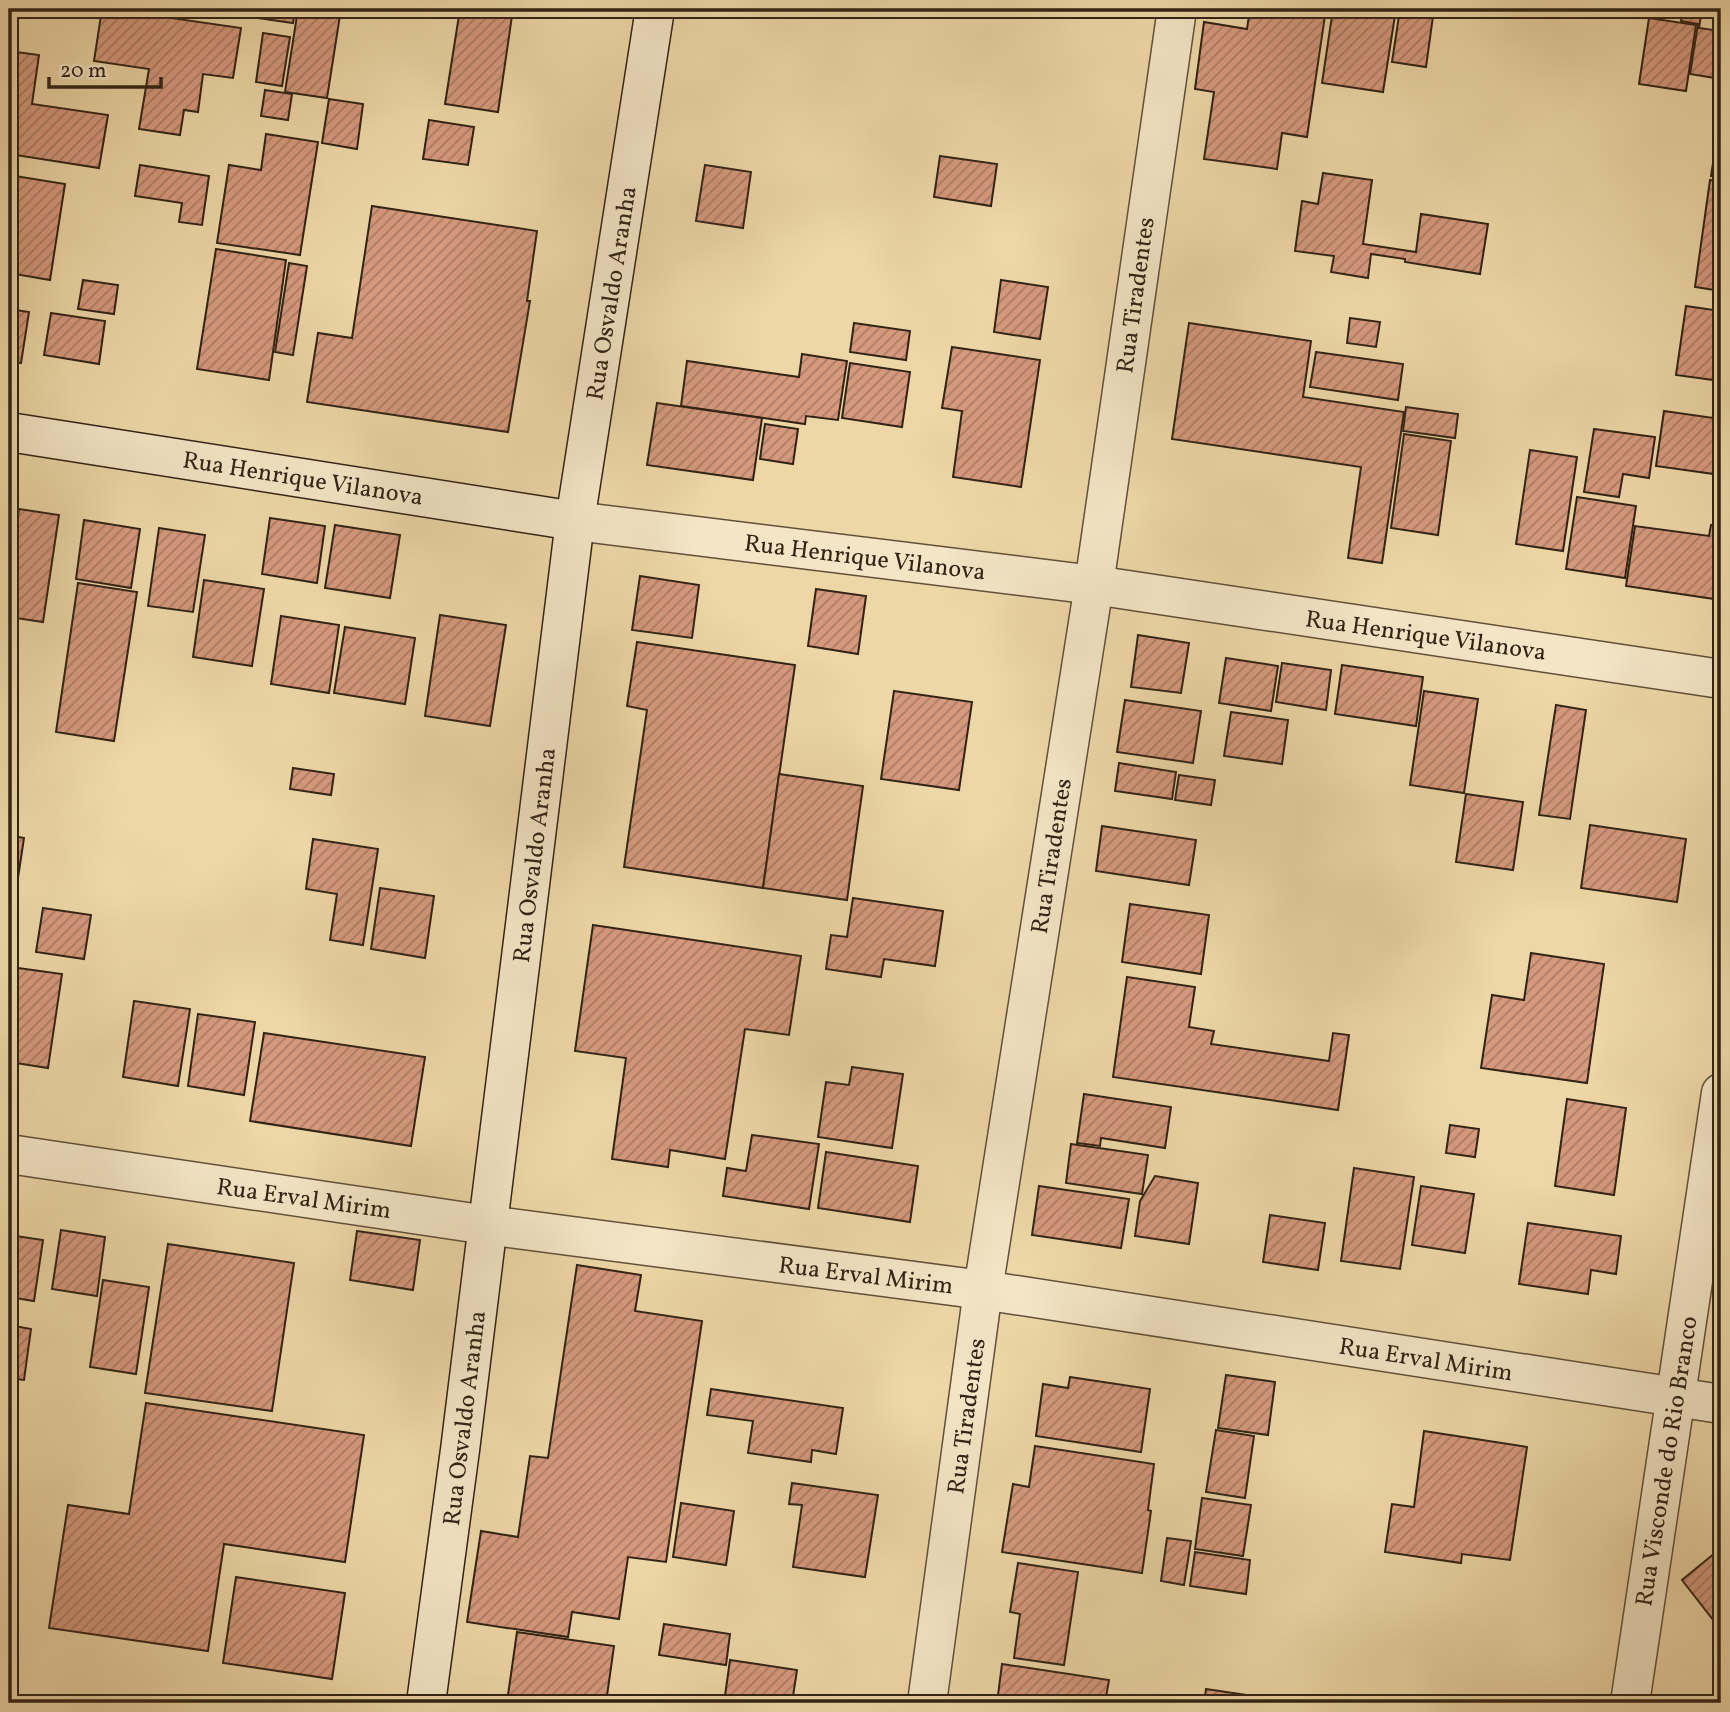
<svg xmlns="http://www.w3.org/2000/svg" width="1730" height="1712" viewBox="0 0 1730 1712" font-family="Vollkorn,serif">
<style>
.building{fill:url(#building-hatch);stroke:#322314;stroke-width:2}
.lines{fill:none;stroke-linecap:round;stroke-linejoin:round}
.street-casing{stroke:#615039;stroke-width:41}
.secondary-casing{stroke:#322314;stroke-width:41}
.street{stroke:#f3e5c6;stroke-width:38}
.secondary{stroke:#f3e5c6;stroke-width:38}
.labels{text-anchor:middle;stroke-width:6;stroke-linejoin:round;paint-order:stroke}
.street-label{font-size:24px;fill:#322314;stroke:#f3e5c6}
</style>
<defs>
<pattern id="building-hatch" width="6" height="6" patternUnits="userSpaceOnUse" patternTransform="scale(1.75)"><rect width="6" height="6" fill="#d5997d"/><path d="M-1 1l2-2M0 6l6-6M5 7l2-2" fill="none" stroke="#ad7c65"/></pattern>
</defs>
<rect width="100%" height="100%" fill="#edd7a7"/>
<filter id="stains"><feTurbulence type="fractalNoise" baseFrequency=".00286" numOctaves="4"/><feColorMatrix values="0 0 0 0 .2 0 0 0 0 .09 0 0 0 0 .02 0 0 0 .5 -.17"/></filter>
<radialGradient id="worn" r=".72"><stop offset=".6" stop-color="#630" stop-opacity="0"/><stop offset="1" stop-color="#630" stop-opacity=".3"/></radialGradient>
<!-- building -->
<g class="building">
<path d="M102 9H158L157 16 241 28 233 78 203 74 198 112 184 110 180 135 139 129 149 69 94 61Z"/>
<path d="M244 9H295L293 23 243 16Z"/>
<path d="M298 9H341L327 98 285 92Z"/>
<path d="M460 9H513L498 112 445 104Z"/>
<path d="M1250 9H1326L1307 137 1282 133 1277 169 1204 159 1214 92 1195 89 1204 22 1247 29Z"/>
<path d="M1333 9H1396L1383 92 1322 83Z"/>
<path d="M1400 9H1434L1426 67 1392 62Z"/>
<path d="M1683 9H1702L1699 28 1721 31V79L1690 74 1698 24 1681 21Z"/>
<path d="M1649 18 1696 25 1686 91 1639 84Z"/>
<path d="M263 33 290 37 282 86 256 82Z"/>
<path d="M9 51 39 55 32 104 108 115 99 168 9 154Z"/>
<path d="M265 90 292 94 288 120 261 116Z"/>
<path d="M329 99 363 104 357 149 322 143Z"/>
<path d="M1720 118H1721V177L1711 176Z"/>
<path d="M429 120 474 127 468 165 423 159Z"/>
<path d="M266 134 318 142 300 255 217 243 229 165 261 170Z"/>
<path d="M940 156 997 164 991 206 934 197Z"/>
<path d="M140 165 209 176 202 225 179 222 182 203 135 196Z"/>
<path d="M705 165 751 172 743 228 696 221Z"/>
<path d="M1323 173 1372 180 1363 244 1416 252 1421 214 1488 224 1480 274 1405 262V259L1371 254 1368 278 1331 272 1334 256 1295 251 1302 201 1318 204Z"/>
<path d="M9 175 65 184 50 280 9 273Z"/>
<path d="M1710 180 1721 181V291L1695 287Z"/>
<path d="M372 206 537 231 527 301H530L508 432 307 402 318 333 352 338Z"/>
<path d="M216 249 286 260 269 380 197 369Z"/>
<path d="M289 263 307 266 293 355 275 352Z"/>
<path d="M83 280 118 285 114 314 78 309Z"/>
<path d="M1001 280 1048 287 1040 339 994 332Z"/>
<path d="M1686 306 1721 311V381L1676 375Z"/>
<path d="M9 309 29 312 21 363 9 361Z"/>
<path d="M51 313 105 321 99 364 44 355Z"/>
<path d="M1350 318 1380 322 1376 347 1347 343Z"/>
<path d="M854 323 910 331 906 360 850 352Z"/>
<path d="M1189 323 1311 341 1303 397 1404 412 1382 563 1348 558 1361 467 1172 439Z"/>
<path d="M952 347 1040 360 1021 487 953 477 962 411 942 408Z"/>
<path d="M1316 352 1403 364 1398 400 1310 387Z"/>
<path d="M802 354 847 361 838 420 806 416 805 424 681 406 687 361 799 377Z"/>
<path d="M850 363 910 372 902 427 842 418Z"/>
<path d="M657 403 762 418 753 480 647 465Z"/>
<path d="M1406 407 1458 414 1455 438 1403 431Z"/>
<path d="M1664 411 1721 419V475L1656 466Z"/>
<path d="M765 424 798 429 793 464 760 459Z"/>
<path d="M1594 429 1655 437 1649 478 1623 474 1619 497 1584 492Z"/>
<path d="M1404 434 1451 441 1438 535 1391 528Z"/>
<path d="M1530 450 1577 457 1563 551 1516 544Z"/>
<path d="M1577 497 1636 506 1625 578 1566 569Z"/>
<path d="M19 509 59 515 43 622 9 617V580Z"/>
<path d="M270 518 325 526 317 583 262 574Z"/>
<path d="M84 520 140 529 131 588 76 579Z"/>
<path d="M335 525 400 535 390 598 325 588Z"/>
<path d="M1711 525 1721 527V600L1626 586 1635 526 1709 536Z"/>
<path d="M159 528 205 535 193 612 148 606Z"/>
<path d="M640 576 699 585 692 638 632 630Z"/>
<path d="M204 580 264 589 252 666 193 657Z"/>
<path d="M78 583 137 592 114 741 56 732Z"/>
<path d="M816 589 866 596 858 654 808 646Z"/>
<path d="M440 615 506 625 490 726 425 716Z"/>
<path d="M281 616 339 625 329 693 271 684Z"/>
<path d="M345 627 415 638 405 704 334 693Z"/>
<path d="M1138 635 1189 643 1181 693 1131 687Z"/>
<path d="M637 642 795 665 763 888 624 867 647 710 627 706Z"/>
<path d="M1226 658 1278 666 1271 711 1219 703Z"/>
<path d="M1282 663 1331 670 1326 710 1276 702Z"/>
<path d="M1342 665 1423 677 1416 726 1335 714Z"/>
<path d="M894 691 972 702 959 790 881 779Z"/>
<path d="M1424 691 1478 699 1464 793 1410 785Z"/>
<path d="M1125 700 1201 711 1193 763 1117 752Z"/>
<path d="M1556 705 1586 710 1570 819 1539 815Z"/>
<path d="M1231 712 1288 720 1282 764 1224 756Z"/>
<path d="M1119 763 1176 772 1172 799 1115 791Z"/>
<path d="M293 768 334 774 331 795 290 789Z"/>
<path d="M779 774 863 786 847 900 763 888Z"/>
<path d="M1179 775 1215 780 1211 805 1175 800Z"/>
<path d="M1466 794 1523 802 1513 870 1456 862Z"/>
<path d="M1590 825 1686 839 1677 902 1581 888Z"/>
<path d="M1102 826 1196 840 1189 885 1096 871Z"/>
<path d="M9 835 24 838 16 891 9 890Z"/>
<path d="M313 839 378 849 363 945 330 940 337 894 306 889Z"/>
<path d="M380 888 434 896 425 958 371 949Z"/>
<path d="M853 898 943 911 935 966 884 959 881 977 826 969 831 935 847 937Z"/>
<path d="M1130 904 1209 915 1201 974 1122 962Z"/>
<path d="M43 908 91 915 84 959 36 952Z"/>
<path d="M593 925 801 956 789 1035 745 1029 725 1159 670 1150 668 1167 612 1159 626 1058 575 1051Z"/>
<path d="M1531 953 1604 964 1587 1083 1481 1068 1492 995 1524 1000Z"/>
<path d="M18 968 62 974 48 1068 9 1062V1026Z"/>
<path d="M1127 977 1195 987 1189 1027 1214 1031 1211 1044 1329 1061 1333 1033 1349 1035 1338 1110 1113 1077Z"/>
<path d="M9 979 15 980 9 1023Z"/>
<path d="M134 1001 190 1009 178 1086 123 1077Z"/>
<path d="M198 1014 255 1022 244 1095 188 1086Z"/>
<path d="M264 1033 425 1057 411 1146 250 1121Z"/>
<path d="M852 1067 903 1074 892 1148 818 1137 826 1082 849 1085Z"/>
<path d="M1084 1094 1171 1107 1165 1148 1101 1138 1100 1146 1077 1143Z"/>
<path d="M1567 1099 1626 1108 1614 1195 1555 1186Z"/>
<path d="M1450 1125 1479 1129 1475 1157 1446 1153Z"/>
<path d="M752 1135 819 1144 809 1209 723 1196 727 1168 746 1171Z"/>
<path d="M1071 1144 1148 1155 1142 1194 1066 1183Z"/>
<path d="M826 1152 918 1166 910 1222 818 1208Z"/>
<path d="M1354 1168 1414 1177 1400 1269 1341 1261Z"/>
<path d="M1155 1176 1198 1183 1189 1244 1135 1236 1140 1201Z"/>
<path d="M1039 1186 1129 1199 1121 1248 1032 1235Z"/>
<path d="M1421 1186 1474 1194 1465 1253 1412 1245Z"/>
<path d="M1270 1215 1325 1223 1318 1270 1263 1262Z"/>
<path d="M1528 1223 1621 1236 1616 1274 1591 1270 1588 1294 1519 1284Z"/>
<path d="M61 1230 105 1237 97 1296 52 1289Z"/>
<path d="M357 1231 420 1240 413 1290 350 1280Z"/>
<path d="M9 1235 43 1240 34 1301 9 1297Z"/>
<path d="M168 1244 294 1263 272 1411 145 1393Z"/>
<path d="M577 1265 641 1275 635 1311 702 1321 666 1562 628 1557 619 1619 572 1612 568 1637 467 1622 481 1531 518 1537 530 1456 548 1458Z"/>
<path d="M103 1280 149 1287 136 1374 90 1367Z"/>
<path d="M9 1325 31 1329 24 1380 9 1378Z"/>
<path d="M1226 1375 1275 1382 1268 1435 1218 1428Z"/>
<path d="M1070 1377 1150 1389 1141 1452 1036 1436 1043 1384 1068 1388Z"/>
<path d="M711 1389 843 1408 836 1454 812 1450 811 1462 748 1453 753 1421 707 1415Z"/>
<path d="M146 1403 364 1435 345 1562 224 1544 208 1651 49 1628 68 1505 129 1514Z"/>
<path d="M1216 1430 1254 1436 1245 1498 1206 1492Z"/>
<path d="M1424 1431 1527 1447 1510 1560 1462 1554 1461 1563 1385 1552 1392 1504 1414 1507Z"/>
<path d="M1035 1446 1154 1464 1148 1510 1151 1511 1142 1573 1002 1552 1013 1484 1029 1487Z"/>
<path d="M792 1483 878 1495 865 1577 793 1567 802 1505 789 1504Z"/>
<path d="M1202 1498 1251 1505 1243 1556 1195 1549Z"/>
<path d="M681 1503 734 1511 726 1565 673 1557Z"/>
<path d="M1167 1538 1191 1541 1184 1585 1161 1581Z"/>
<path d="M1721 1548V1630L1682 1580Z"/>
<path d="M1195 1552 1250 1560 1246 1594 1190 1586Z"/>
<path d="M1018 1563 1078 1572 1064 1665 1014 1658 1020 1614 1010 1612Z"/>
<path d="M236 1577 345 1593 332 1679 223 1663Z"/>
<path d="M664 1624 730 1634 726 1665 659 1655Z"/>
<path d="M517 1632 614 1646 606 1703H562L508 1695Z"/>
<path d="M730 1660 797 1670 792 1703H724Z"/>
<path d="M1002 1664 1109 1680 1105 1703H997Z"/>
<path d="M9 1665 15 1666 9 1703Z"/>
<path d="M1206 1689 1273 1699 1272 1703H1204Z"/>
</g>
<g class="lines">
<defs>
<g id="street">
<path d="M575 521 1094 585 1721 679"/>
<path d="M9 1154 487 1225 983 1290 1721 1404"/>
<path d="M927 1703 983 1290 1094 585 1177 9"/>
<path d="M1630 1703 1721 1093"/>
</g>
<g id="secondary">
<path d="M9 432 575 521"/>
<path d="M426 1703 460 1450 575 521 655 9"/>
</g>
</defs>
<!-- street casing -->
<use href="#street" class="street-casing"/>
<!-- secondary casing -->
<use href="#secondary" class="secondary-casing"/>
<!-- street -->
<use href="#street" class="street"/>
<!-- secondary -->
<use href="#secondary" class="secondary"/>
</g>
<g class="labels">
<!-- street labels -->
<g class="street-label">
<text transform="translate(611 293) rotate(-81)" y="8">Rua Osvaldo Aranha</text>
<text transform="translate(1135 295) rotate(-82)" y="8">Rua Tiradentes</text>
<text transform="translate(303 478) rotate(9)" y="8">Rua Henrique Vilanova</text>
<text transform="translate(865 557) rotate(7)" y="8">Rua Henrique Vilanova</text>
<text transform="translate(1426 635) rotate(8)" y="8">Rua Henrique Vilanova</text>
<text transform="translate(534 855) rotate(-83)" y="8">Rua Osvaldo Aranha</text>
<text transform="translate(1051 856) rotate(-81)" y="8">Rua Tiradentes</text>
<text transform="translate(304 1198) rotate(8)" y="8">Rua Erval Mirim</text>
<text transform="translate(866 1275) rotate(7)" y="8">Rua Erval Mirim</text>
<text transform="translate(1426 1359) rotate(9)" y="8">Rua Erval Mirim</text>
<text transform="translate(966 1416) rotate(-82)" y="8">Rua Tiradentes</text>
<text transform="translate(464 1418) rotate(-83)" y="8">Rua Osvaldo Aranha</text>
<text transform="translate(1666 1461) rotate(-81)" y="8">Rua Visconde do Rio Branco</text>
</g>
</g>
<!-- margin -->
<rect width="1730" height="1712" fill="none" stroke="#edd7a7" stroke-width="35"/>
<rect x="10" y="10" width="1709" height="1691" fill="none" stroke="#322314" stroke-width="3.5"/>
<rect x="18" y="18" width="1695" height="1677" fill="none" stroke="#322314" stroke-width="2"/>
<!-- scale -->
<path d="M49 77v10h112v-10" fill="none" stroke="#322314" stroke-width="3.5"/>
<text x="60" y="77" font-size="21" fill="#322314" stroke="#f3e5c6" stroke-width="5" paint-order="stroke">20 m</text>
<rect width="100%" height="100%" filter="url(#stains)"/>
<rect width="100%" height="100%" fill="url(#worn)"/>
</svg>
